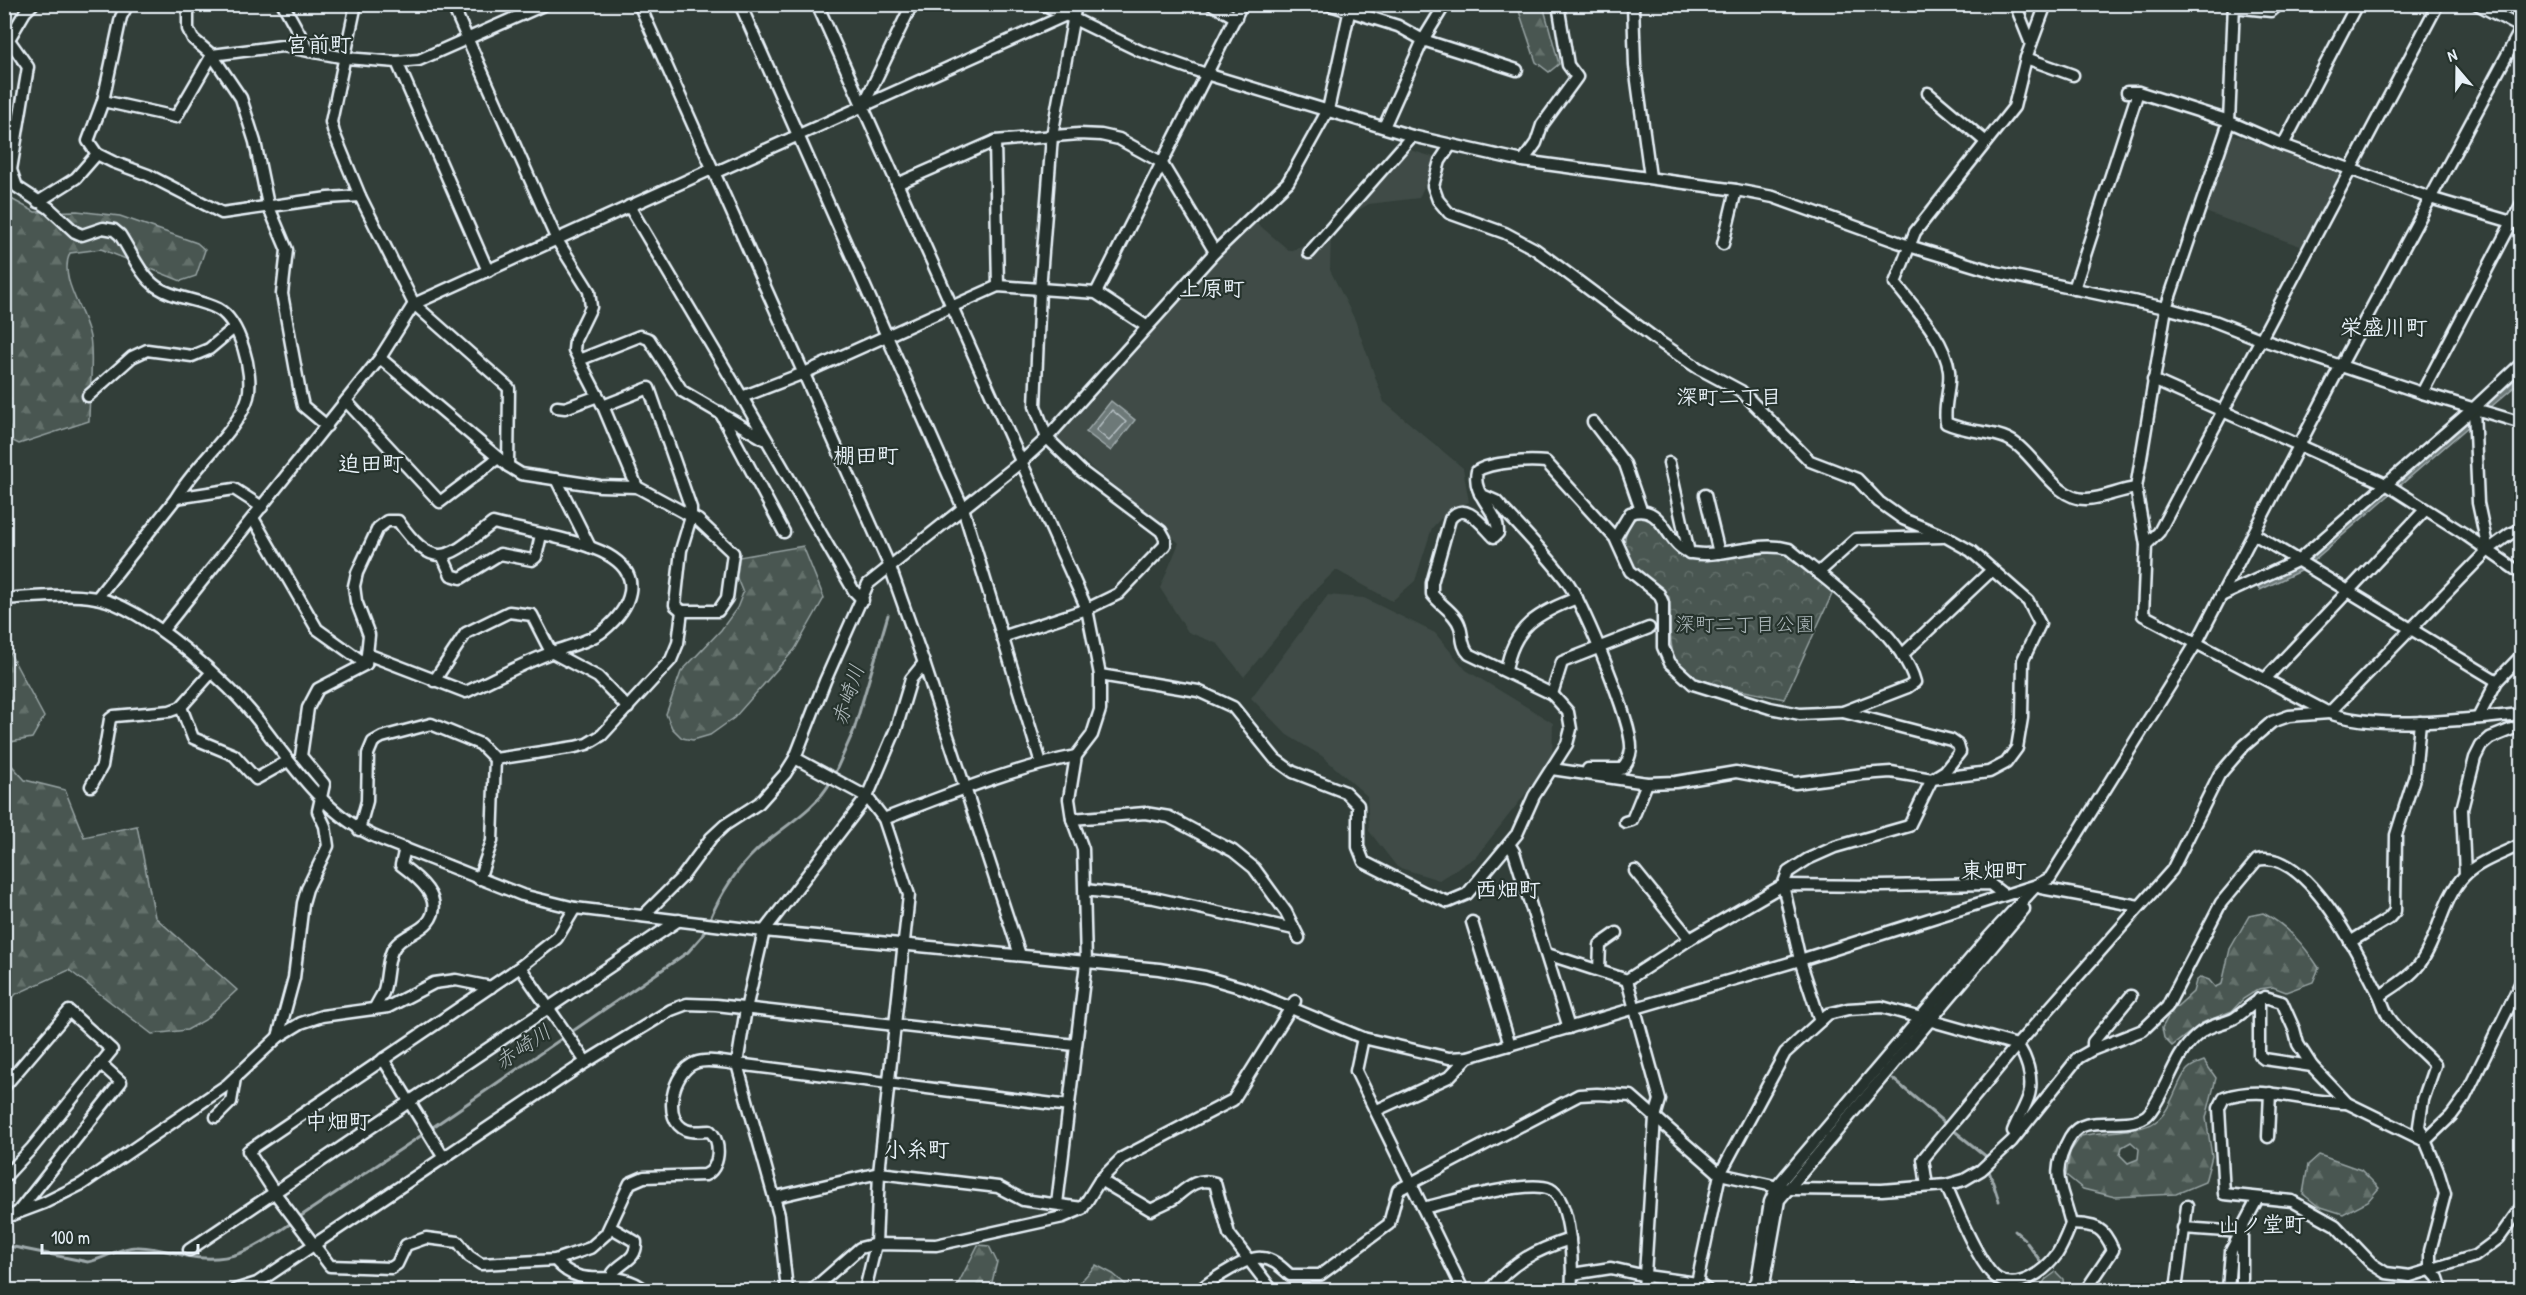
<svg xmlns="http://www.w3.org/2000/svg" width="2526" height="1295" viewBox="0 0 2526 1295" font-family="'Patrick Hand','Klee One',sans-serif">
<style>
.built{fill:#3f4b46}
.forest{fill:url(#forest-firs);stroke:#98a4a4;stroke-width:1.5;fill-rule:evenodd}
.park{fill:url(#park-crowns);stroke:#98a4a4;stroke-width:1.5}
.water{fill:#6d7978;stroke:#9ea9ab;stroke-width:1.5}
.lines{fill:none;stroke-linecap:round;stroke-linejoin:round}
.shore{stroke:#b7c1c5;stroke-width:1.5}
.stream{stroke:#9ea9ab;stroke-width:3}
.minor-casing{stroke:#e8f1f8;stroke-width:15}
.minor{stroke:#26332d;stroke-width:10}
.labels{text-anchor:middle;stroke-width:4.5;stroke-linejoin:round;paint-order:stroke}
.park-label{font-size:20px;fill:#b0bbbe;stroke:#26332d}
.neighbourhood-label{font-size:21px;font-weight:bold;fill:#e8f1f8;stroke:#26332d}
.water-label{font-size:21px;font-style:italic;fill:#b1bbbe;stroke:#26332d}
.quarter-label{font-size:22px;font-weight:bold;fill:#e8f1f8;stroke:#26332d}
</style>
<defs>
<pattern id="forest-firs" width="22" height="20" patternUnits="userSpaceOnUse" patternTransform="scale(1.5)"><rect width="22" height="20" fill="#495651"/><path d="M5 1l3.5 6h-7zM16 11l3.5 6h-7z" fill="#636f6b"/></pattern>
<pattern id="park-crowns" width="20" height="18" patternUnits="userSpaceOnUse" patternTransform="scale(1.5)"><rect width="20" height="18" fill="#495651"/><path d="M2 6a3 3 0 1 1 6 0M12 15a3 3 0 1 1 6 0" fill="none" stroke="#636f6b"/></pattern>
</defs>
<rect width="100%" height="100%" fill="#323e39"/>
<filter id="ink" filterUnits="userSpaceOnUse"><feTurbulence type="fractalNoise" baseFrequency=".0167" numOctaves="2"/><feDisplacementMap in="SourceGraphic" scale="12" xChannelSelector="R" yChannelSelector="G"/><feConvolveMatrix kernelMatrix="1 2 1 2 8 2 1 2 1" color-interpolation-filters="sRGB"/></filter>
<g filter="url(#ink)">
<!-- built -->
<g class="built">
<path d="M2232 134 2341 170 2342 173 2303 247 2205 212Z"/>
<path d="M1393 145 1437 158 1419 198 1369 204 1348 216 1331 236 1330 270 1355 320 1384 402 1463 468 1469 502 1446 513 1432 528 1415 581 1392 601 1336 570 1314 591 1244 677 1218 644 1188 632 1160 588 1179 543 1057 438 1253 220 1290 251 1312 243Z"/>
<path d="M1328 595 1364 598 1435 633 1466 670 1553 723 1552 760 1476 857 1439 880 1397 867 1369 831 1367 796 1322 756 1287 735 1251 698Z"/>
</g>
<!-- forest -->
<g class="forest">
<path d="M1517 5H1543L1559 64 1549 72 1536 62Z"/>
<path d="M4 195 35 212 77 211 120 216 197 243 205 250 196 276 181 281 101 249 70 253C58 279 85 310 90 337 94 362 89 395 89 421L19 444 5 437Z"/>
<path d="M803 546 824 598 795 649 734 718 710 735 693 740 682 738 672 728 666 714 681 672 721 630 737 608 743 593 734 571 733 558Z"/>
<path d="M5 644 44 717 32 738 5 743Z"/>
<path d="M5 758 25 780 65 790 84 837 137 826 155 917 237 990 205 1020 187 1030 152 1034 69 970 16 994 5 1007Z"/>
<path d="M2263 913C2288 926 2304 945 2319 968L2313 982 2286 992 2273 987 2259 989 2243 999 2232 1011 2202 1023 2172 1046 2164 1038 2162 1028 2171 1012 2193 992 2196 981 2201 977 2209 980 2215 987 2222 984 2230 949 2249 916Z"/>
<path d="M2204 1061 2216 1078 2206 1118 2212 1156 2205 1182 2176 1194 2115 1197 2083 1189 2066 1175 2070 1152 2081 1136C2101 1131 2141 1132 2155 1122 2171 1112 2176 1083 2187 1070 2191 1065 2199 1063 2204 1061ZM2131 1142 2139 1149 2138 1159 2128 1163 2120 1155 2122 1147Z"/>
<path d="M2319 1155 2361 1170 2379 1188 2368 1201 2343 1214 2318 1206 2303 1194 2308 1165Z"/>
<path d="M978 1245 989 1246 997 1262 990 1290H955Z"/>
<path d="M1096 1265 1113 1274 1132 1290H1073Z"/>
<path d="M2056 1272 2063 1279 2064 1290H2039L2045 1280Z"/>
</g>
<!-- park -->
<path class="park" d="M1640 516 1646 517C1664 534 1674 557 1700 560L1780 552 1833 592 1784 699 1705 683C1659 666 1674 634 1669 597 1650 582 1613 558 1628 529 1631 522 1633 519 1640 516Z"/>
<!-- water -->
<g class="water">
<path d="M2521 375V381L2313 561 2302 570 2260 590 2258 586 2300 564Z"/>
<path d="M1111 401 1135 420 1111 451 1086 432Z"/>
</g>
<g class="lines">
<!-- shore -->
<path class="shore" d="M1112 410 1126 422 1109 441 1096 430Z"/>
<!-- stream -->
<g class="stream">
<path d="M834 775 854 730 888 615"/>
<path d="M709 921C720 895 735 871 756 851 780 828 815 811 831 781"/>
<path d="M1893 1079 1947 1125"/>
<path d="M430 1129 688 952 702 936 706 927"/>
<path d="M1952 1129 1988 1158"/>
<path d="M1989 1171 1999 1201"/>
<path d="M298 1218 425 1133"/>
<path d="M2015 1231 2024 1239"/>
<path d="M2027 1243 2041 1262"/>
<path d="M4 1245 88 1262C104 1259 120 1247 136 1247 152 1246 170 1252 186 1256 235 1265 255 1247 293 1222"/>
</g>
<defs>
<g id="minor">
<path d="M128 4 121 17 103 101 88 141 97 154 113 162 148 175 222 213 328 198 360 196"/>
<path d="M188 4V29L193 39 212 55 241 98 255 142 268 205 287 250 282 294 300 393 303 406 327 426"/>
<path d="M283 4 309 51"/>
<path d="M356 4 331 122 334 133 360 196 414 304 509 388 508 466"/>
<path d="M452 4 557 240 589 291 591 307 575 340 574 350 603 406 637 487"/>
<path d="M639 4 890 567 924 663 1020 955"/>
<path d="M740 4 963 508 1041 763"/>
<path d="M817 4 1087 609 1100 675V710L1092 735 1076 756 1069 799 1072 819 1083 849 1086 963 1057 1204"/>
<path d="M1043 4 1140 51 1206 74 1412 136 1523 161 1736 190 1773 197 1909 246 1995 272 2166 308 2214 321 2260 339 2422 393 2522 423"/>
<path d="M1211 4 1236 18"/>
<path d="M1327 4 1398 26 1423 40 1517 70"/>
<path d="M1633 4 1635 66 1650 177"/>
<path d="M2015 4 2031 44"/>
<path d="M2046 4 2026 58 2014 107 1915 232 1895 283C1914 308 1945 339 1949 371 1951 389 1943 405 1946 423 1967 433 1990 430 2008 439 2035 452 2054 501 2087 499 2104 498 2120 490 2136 488"/>
<path d="M2234 4 2229 122 2166 308 2136 488 2146 545 2143 615 2329 713C2381 731 2467 719 2522 714"/>
<path d="M2477 4 2522 28"/>
<path d="M2234 7 2271 11 2279 4"/>
<path d="M9 40 28 67 11 170 17 187 49 208 75 232 82 235 103 228 114 230 120 235C131 252 141 276 157 287 175 299 199 299 218 309 240 321 254 373 248 397 239 430 194 466 176 498L97 598"/>
<path d="M5 46 25 12 33 4"/>
<path d="M212 55 282 46 346 58 397 62 419 60 546 4"/>
<path d="M2026 58 2073 75"/>
<path d="M397 62 488 271"/>
<path d="M2127 92H2138L2223 119 2283 145 2430 198 2522 225"/>
<path d="M1928 93 1986 142"/>
<path d="M103 101 176 117 212 55"/>
<path d="M863 106 912 4"/>
<path d="M1384 127 1423 40 1442 9 1443 4"/>
<path d="M995 141 998 286"/>
<path d="M2283 145 2357 4"/>
<path d="M1450 146 1440 161 1433 186 1438 200 1449 213 1505 233 1535 249 1661 343 1698 368 1741 391 1810 461 1857 479 1879 502 1903 519 1946 537 1971 551 2028 601 2040 624 2023 660 2022 718 2017 748 2006 763 1989 772 1932 779 1891 772 1863 774 1795 783 1736 772 1676 782 1647 783 1552 769"/>
<path d="M1523 161 1536 143 1542 125 1577 77 1568 65 1558 4"/>
<path d="M714 173 1064 16"/>
<path d="M897 184 995 141 1079 134 1101 135 1119 139 1161 162 1215 252"/>
<path d="M38 202 76 178 97 154"/>
<path d="M629 206 742 397 854 591 863 600"/>
<path d="M1723 244 1736 190"/>
<path d="M1309 253 1412 136"/>
<path d="M2074 289 2138 92"/>
<path d="M1096 293 1242 4"/>
<path d="M380 358 508 466 521 474 600 486 637 487 698 520 733 553"/>
<path d="M579 360 640 336 649 339 682 391 764 439"/>
<path d="M2153 380 2386 484 2463 533 2522 574"/>
<path d="M2422 393 2522 203"/>
<path d="M88 396 132 357 147 350 192 356 209 349 234 328"/>
<path d="M742 397 804 373 998 286 1096 293 1146 326"/>
<path d="M346 401 440 502 498 458"/>
<path d="M603 406 649 388 691 508V517L681 550 675 605 682 611"/>
<path d="M557 407 565 408 598 396"/>
<path d="M2474 408 2478 503 2488 550"/>
<path d="M720 412 784 532"/>
<path d="M1593 422 1625 464 1641 510"/>
<path d="M1669 463 1689 553"/>
<path d="M556 479 590 547"/>
<path d="M1480 494 1496 501C1520 528 1547 554 1568 583 1584 606 1633 724 1631 749 1630 757 1628 763 1622 769H1588"/>
<path d="M1705 495 1719 553"/>
<path d="M176 498 234 489 262 507"/>
<path d="M253 518 317 629 366 664"/>
<path d="M2254 534 2497 681"/>
<path d="M2146 545 2159 532 2438 4"/>
<path d="M443 557 451 575 461 578 500 554 532 560 536 557 541 535"/>
<path d="M1818 573 1856 539 1942 537"/>
<path d="M2221 596 2299 560 2474 408 2522 363"/>
<path d="M4 599C34 597 66 593 96 598 145 607 230 683 260 723 294 768 326 816 380 839L522 895 575 908 764 931 1159 969 1205 977 1243 988 1363 1038 1449 1058 1468 1057 1800 960 2037 885 2050 878 2197 642 2341 365 2522 27"/>
<path d="M163 630 380 358 414 304 712 169"/>
<path d="M1002 637 1087 609 1118 594 1165 545V538L1161 531 1081 471 1047 438 1035 406 1040 290 1052 136 1076 4"/>
<path d="M1902 655 1992 570"/>
<path d="M366 664 369 635 356 601 354 586 357 573 378 528 387 521H398C436 575 450 556 493 523 524 531 582 540 608 555 645 576 631 608 603 631 591 641 568 646 553 652 523 663 494 679 466 692L367 654"/>
<path d="M1506 671C1513 626 1538 613 1577 598"/>
<path d="M1100 675 1198 691 1233 707 1275 759 1293 772 1345 792 1358 805V847L1364 862 1423 892 1448 902 1467 894 1517 834 1534 796 1567 744 1571 729 1568 712 1552 694 1469 654C1461 646 1463 636 1460 627 1456 613 1440 605 1432 594V583L1450 519C1465 499 1483 526 1494 537L1498 533C1499 510 1471 496 1477 471 1491 462 1529 460 1546 462L1615 538 1630 571 1659 594 1663 603V647L1670 663 1693 684 1770 708 1800 714 1843 712 1908 687 1915 682C1902 633 1827 581 1789 549 1758 540 1724 558 1692 553 1665 548 1666 502 1630 513L1615 538"/>
<path d="M2266 678 2425 510"/>
<path d="M434 681 466 633 509 612 532 615 551 652 598 677 628 708"/>
<path d="M1552 694 1562 662 1649 628"/>
<path d="M181 707 193 738 234 755 256 779 288 761"/>
<path d="M2478 718 2497 681 2522 655"/>
<path d="M795 758 867 797 884 819 909 895 879 1173 876 1244 865 1290"/>
<path d="M91 786 102 766 110 719 114 716 170 711 181 707 211 673"/>
<path d="M884 819C947 795 1010 769 1076 756"/>
<path d="M1072 819 1145 813 1169 817 1212 840 1233 851 1254 868 1286 912 1299 938"/>
<path d="M1625 822 1632 820 1647 783"/>
<path d="M359 830 367 801 368 754 373 742 382 737 431 724 480 744 495 759"/>
<path d="M1509 844 1514 852 1569 1028"/>
<path d="M1635 871 1690 939"/>
<path d="M2465 875 2462 809 2475 758 2481 746 2490 738 2522 725"/>
<path d="M479 879 492 841 495 759 575 747 587 744 602 735 671 660 678 643 682 611H718L727 598 733 553"/>
<path d="M1085 890 1154 898 1294 929"/>
<path d="M575 908 557 938 520 967 248 1151 275 1193 330 1266 391 1268 397 1264 406 1245 426 1238 458 1242 469 1256 481 1264 555 1260 590 1248 606 1234 630 1183 644 1177 705 1175C720 1169 722 1142 710 1131 704 1131 693 1133 686 1130 661 1120 673 1071 695 1063 707 1058 725 1063 737 1064L1069 1106"/>
<path d="M643 916 683 876 711 838 725 825 759 803 785 774 795 758 825 681 868 584 1021 462 1047 438 1215 252 1288 182 1328 110 1351 4"/>
<path d="M1472 922 1510 1045"/>
<path d="M2350 942 2388 919 2395 911 2396 835 2415 775 2420 722"/>
<path d="M1547 954 1627 980"/>
<path d="M520 967 586 1062"/>
<path d="M1599 970 1600 945 1617 933"/>
<path d="M1627 980 1690 939 1783 885 1880 886 1990 884 2004 895"/>
<path d="M1627 980 1660 1100 1655 1117 1644 1290"/>
<path d="M2380 996C2393 987 2409 978 2419 965 2439 938 2441 900 2465 875 2479 861 2504 853 2522 844"/>
<path d="M2259 999V1055L2264 1059 2312 1066"/>
<path d="M374 1009C377 1004 380 998 383 993 388 980 386 964 392 951 399 936 418 934 428 922 446 899 417 877 401 865L405 848"/>
<path d="M1820 1021 1800 960 1783 885 1788 872 1808 859 1835 847 1909 826 1932 779 1945 771 1960 752 1958 745 1951 740 1843 712"/>
<path d="M278 1037 294 978 303 903 307 889 328 846 325 826 318 811 324 784 301 756 308 708 318 689 366 664"/>
<path d="M1363 1038 1356 1071 1463 1290"/>
<path d="M2093 1049V1042L2131 996"/>
<path d="M383 1059 444 1158"/>
<path d="M4 1087 69 1011 112 1050 32 1148 4 1178"/>
<path d="M2347 1103C2305 1103 2265 1084 2224 1098L2219 1108 2224 1194 2292 1201 2335 1225 2372 1264 2386 1273 2410 1276 2475 1256 2499 1238 2522 1206"/>
<path d="M1377 1110 1449 1077 1468 1057"/>
<path d="M216 1117 231 1102 235 1078"/>
<path d="M2268 1137 2270 1093"/>
<path d="M2425 1141 2451 1116 2465 1097 2522 980"/>
<path d="M1100 1180 1151 1210C1158 1206 1166 1203 1173 1199 1187 1188 1196 1177 1215 1183L1229 1234 1272 1290"/>
<path d="M1946 1185C1955 1206 1980 1268 1998 1279 2019 1291 2045 1271 2057 1254 2063 1245 2067 1234 2071 1224 2062 1185 2048 1176 2070 1137 2084 1112 2123 1131 2146 1116 2156 1109 2172 1069 2180 1056 2188 1043 2199 1031 2213 1026 2221 1023 2228 1022 2235 1018 2246 1011 2253 1002 2265 997L2282 1002 2294 1029 2298 1044 2312 1066 2347 1103 2425 1141"/>
<path d="M1927 1186 1923 1159 2017 1045 2172 870 2219 775 2244 746 2272 722 2289 716 2329 713 2488 550 2510 534 2522 529"/>
<path d="M775 1197 879 1173 998 1187 1023 1200 1082 1208"/>
<path d="M1423 1208C1449 1202 1528 1179 1550 1189 1572 1200 1573 1269 1571 1290"/>
<path d="M18 1212 121 1082 100 1063"/>
<path d="M4 1218 44 1203 82 1184 227 1085 278 1037 301 1023 322 1016 388 1007 434 983 456 980 491 987"/>
<path d="M2071 1224C2096 1225 2103 1226 2113 1250L2086 1290"/>
<path d="M610 1227 636 1242C637 1260 622 1261 613 1273L612 1283"/>
<path d="M2183 1228 2241 1232 2231 1251 2228 1290"/>
<path d="M189 1250 679 920"/>
<path d="M555 1260C585 1295 614 1264 645 1290"/>
<path d="M1572 1274 1611 1268 1646 1276 1697 1283 1707 1290"/>
<path d="M1697 1283 1720 1174 1785 1053 1828 1014 1848 1009 1882 1007 2017 1045C2023 1052 2025 1058 2028 1067 2036 1096 2023 1106 2013 1131"/>
<path d="M235 1290 257 1283 586 1062 671 1010 687 1004 716 1005 1075 1045"/>
<path d="M787 1290 779 1215 737 1064 746 1009 764 931 867 797 896 729 911 679 924 663"/>
<path d="M812 1290 860 1248 876 1244 936 1245 1063 1217 1082 1209 1100 1180 1122 1158 1233 1100 1295 1001"/>
<path d="M1200 1290C1210 1281 1249 1255 1262 1258 1274 1259 1282 1268 1290 1275H1320L1389 1224 1398 1190 1579 1095 1597 1094 1631 1096 1720 1174 1787 1189 1882 1190 1946 1185 1964 1180 1981 1170 2012 1141 2078 1058 2092 1050 2143 1030 2167 1007 2221 903 2257 860C2307 847 2360 958 2379 995 2382 1001 2384 1009 2388 1016 2401 1036 2420 1048 2435 1065L2423 1100 2419 1126 2438 1171 2445 1194 2430 1251V1269L2438 1278 2442 1290"/>
<path d="M1490 1290C1512 1262 1536 1250 1570 1239"/>
<path d="M1750 1290 1757 1281 1770 1202 1777 1186 1988 938 2037 885 2041 888 2139 906"/>
<path d="M1763 1290 1779 1200 2024 909"/>
<path d="M1852 1290H1853"/>
<path d="M2176 1290 2187 1206"/>
<path d="M2242 1290V1228L2258 1198"/>
</g>
</defs>
<!-- minor casing -->
<use href="#minor" class="minor-casing"/>
<!-- minor -->
<use href="#minor" class="minor"/>
</g>
</g>
<g class="labels">
<!-- park labels -->
<g class="park-label">
<text x="1745" y="631">深町二丁目公園</text>
</g>
<!-- neighbourhood labels -->
<g class="neighbourhood-label">
<text x="1729" y="404">深町二丁目</text>
</g>
<!-- water labels -->
<g class="water-label">
<text transform="translate(848 695) rotate(-72)" y="7">赤崎川</text>
<text transform="translate(523 1047) rotate(-34)" y="7">赤崎川</text>
</g>
<!-- quarter labels -->
<g class="quarter-label">
<text x="319" y="52">宮前町</text>
<text x="1212" y="296">上原町</text>
<text x="2384" y="335">栄盛川町</text>
<text x="866" y="463">棚田町</text>
<text x="371" y="471">迫田町</text>
<text x="1994" y="878">東畑町</text>
<text x="1508" y="897">西畑町</text>
<text x="338" y="1129">中畑町</text>
<text x="917" y="1157">小糸町</text>
<text x="2262" y="1232">山ノ堂町</text>
</g>
</g>
<!-- margin -->
<rect width="2526" height="1295" fill="none" stroke="#26332d" stroke-width="24"/>
<rect x="12" y="12" width="2502" height="1271" fill="none" stroke="#e8f1f8" stroke-width="2" filter="url(#ink)"/>
<!-- north arrow -->
<g transform="translate(2457 69) rotate(340)" stroke="#26332d" stroke-width="4.5" paint-order="stroke">
<path d="M0-4.5L10 22L0 15L-10 22Z" fill="#e8f1f8"/>
<text y="-9" font-size="16" font-weight="bold" text-anchor="middle" fill="#e8f1f8">N</text>
</g>
<!-- scale -->
<path d="M42 1244v9h156v-9" fill="none" stroke="#e8f1f8" stroke-width="3"/>
<text x="51" y="1244" font-size="18" fill="#e8f1f8" stroke="#26332d" stroke-width="4.5" paint-order="stroke">100 m</text>
</svg>
